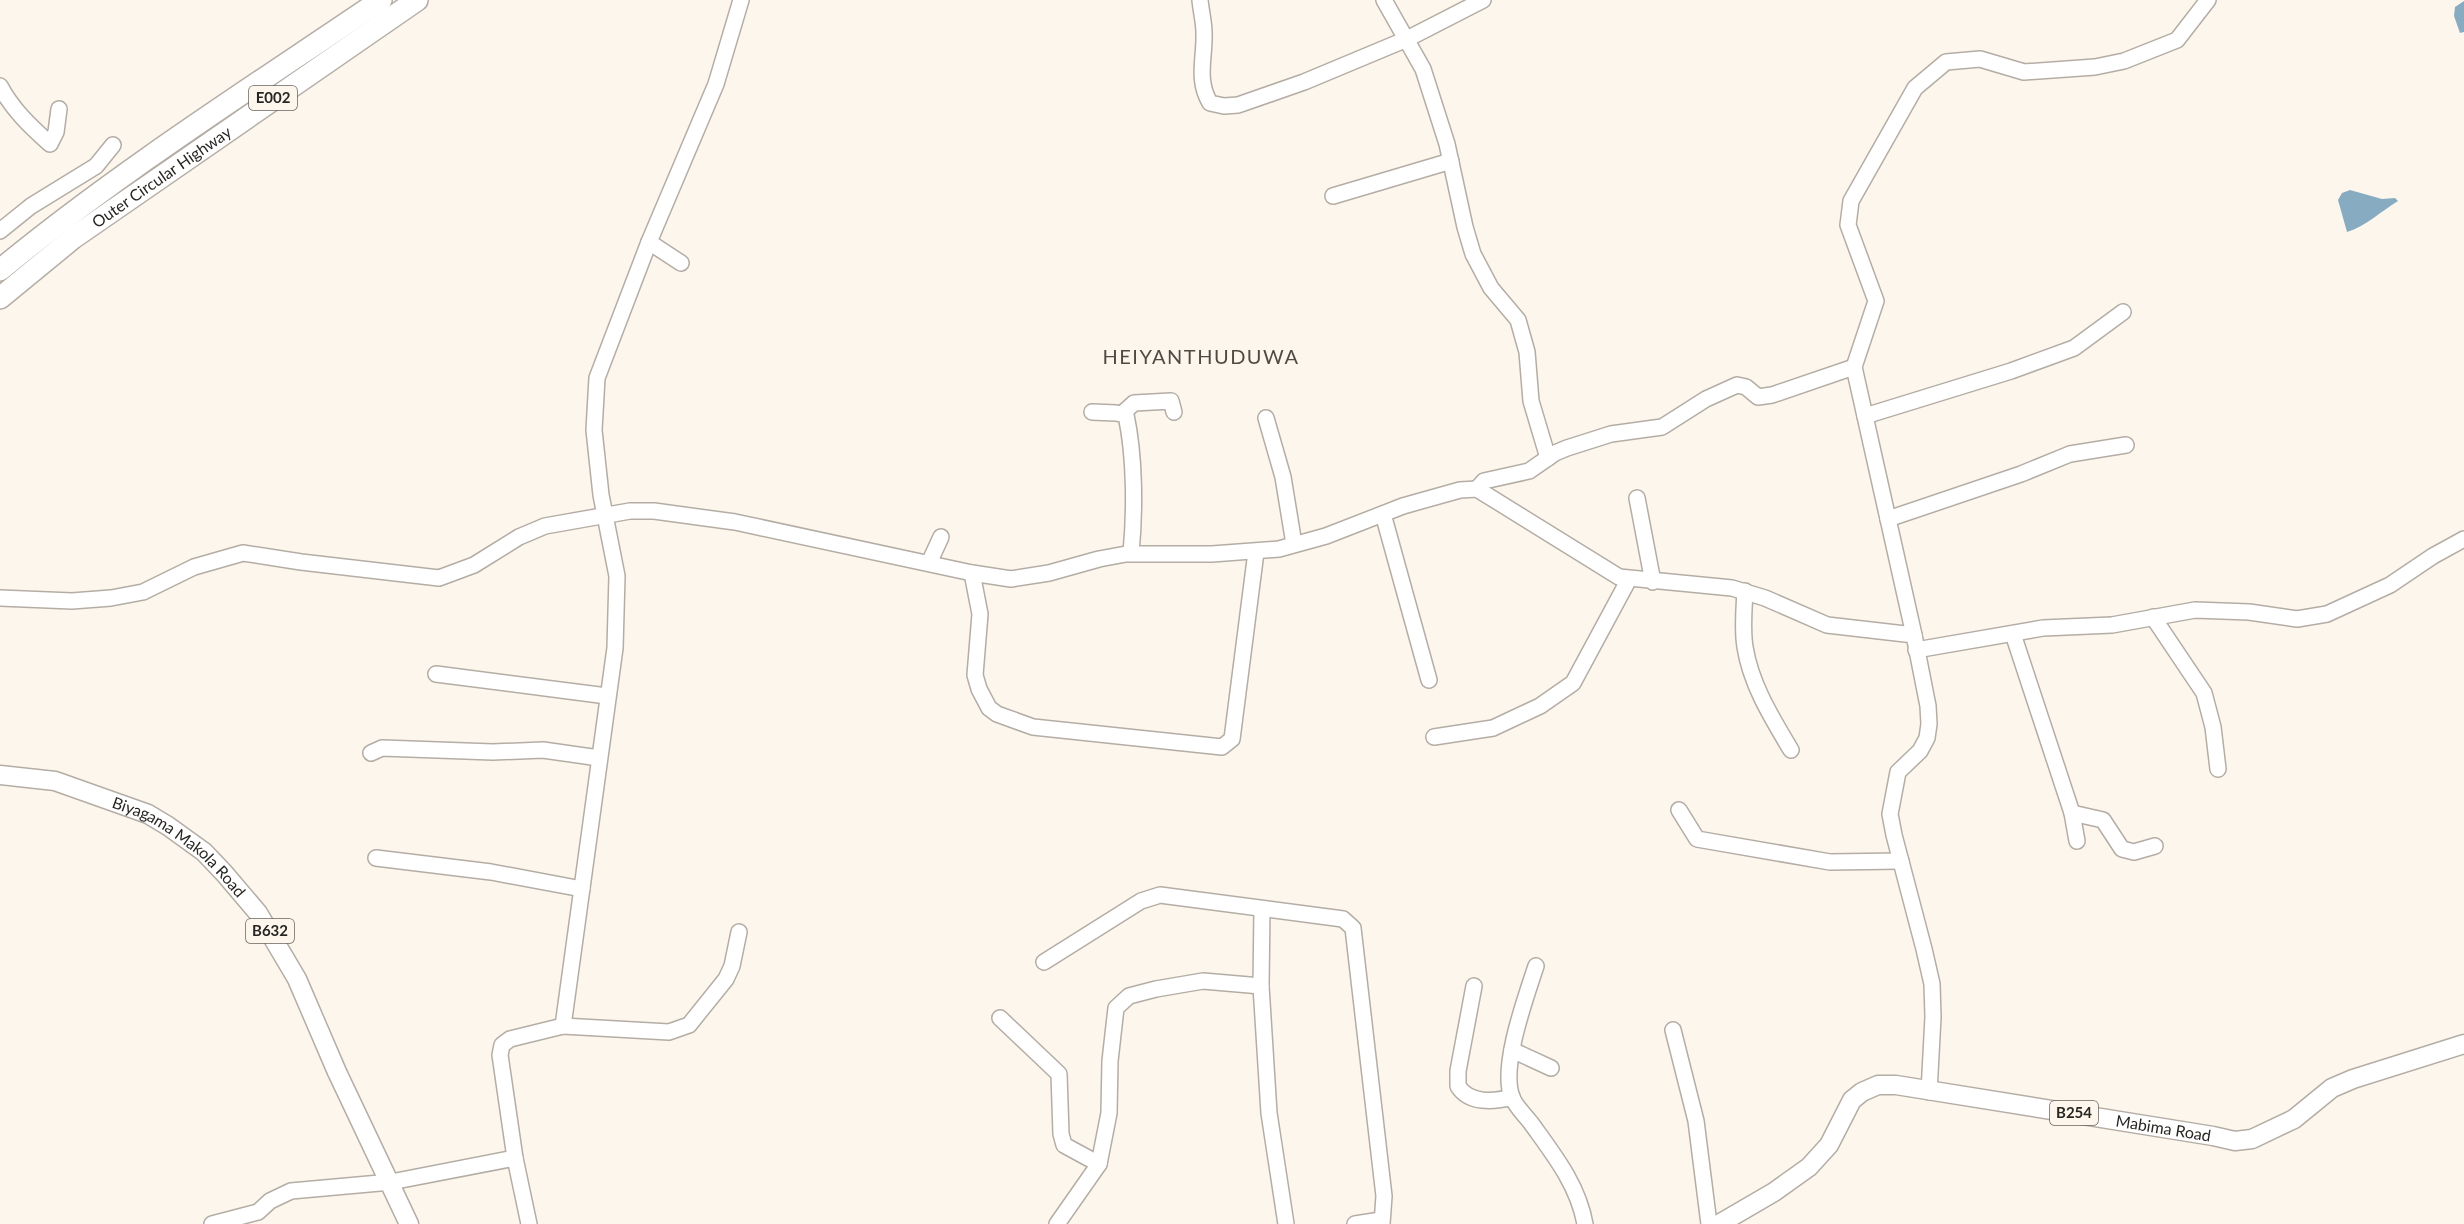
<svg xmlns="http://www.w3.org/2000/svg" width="2464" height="1224" viewBox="0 0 2464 1224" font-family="Lato,sans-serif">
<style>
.water{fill:#87acc1}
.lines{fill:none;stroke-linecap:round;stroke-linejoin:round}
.minor-casing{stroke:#b4ada5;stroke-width:18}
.major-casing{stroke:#b4ada5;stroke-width:21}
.highway-casing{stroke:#b4ada5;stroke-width:24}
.minor{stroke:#fff;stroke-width:15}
.major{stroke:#fff;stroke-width:18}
.highway{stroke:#fff;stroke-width:21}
.labels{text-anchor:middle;stroke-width:6;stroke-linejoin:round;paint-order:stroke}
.shield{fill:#fdf6ed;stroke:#68645f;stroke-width:1.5}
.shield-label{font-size:15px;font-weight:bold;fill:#282622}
.street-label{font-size:16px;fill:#282622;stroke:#fdf6ed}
.quarter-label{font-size:20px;letter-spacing:1.5px;fill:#504a43;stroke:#fdf6ed}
</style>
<rect width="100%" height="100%" fill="#fdf6ed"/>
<!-- water -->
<g class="water">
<path d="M2464 1V32L2460 33 2454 16 2455 7Z"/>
<path d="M2350 190 2382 199 2395 198 2398 201C2380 212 2366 226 2347 232L2338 200 2342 193Z"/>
</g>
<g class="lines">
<defs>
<g id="minor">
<path d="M1200 0C1201 11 1204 22 1204 33 1205 58 1196 79 1210 103L1224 106 1238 105 1304 82 1407 39 1483 0"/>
<path d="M1384 0 1423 69 1447 144 1465 227 1473 254 1491 288 1518 320 1527 352 1531 401 1548 458"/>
<path d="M0 86C12 109 30 126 50 144L56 132 59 109"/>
<path d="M1333 196 1451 161"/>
<path d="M0 231 31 206 96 166 113 145"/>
<path d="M649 242 681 263"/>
<path d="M1092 412 1116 413 1126 415C1135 457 1135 511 1131 553"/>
<path d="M1123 413 1134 403 1171 401 1174 412"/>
<path d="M1865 416 2011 371 2074 348 2123 312"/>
<path d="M1266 418 1283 477 1294 544"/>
<path d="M1477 489 1484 481 1529 471 1555 453 1567 448 1611 434 1662 427 1706 399 1737 385 1746 387 1758 397 1772 395 1854 367"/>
<path d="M1637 498 1653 582"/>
<path d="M1383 514 1429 680"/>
<path d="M1888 519 2021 474 2070 454 2126 445"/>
<path d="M929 563 941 537"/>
<path d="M972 573 980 614 975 675 979 689 989 708 997 714 1033 727 1222 747 1232 739 1256 552"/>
<path d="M1745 591C1744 610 1742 629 1745 647 1751 685 1772 718 1791 750"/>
<path d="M0 598 72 601 111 598 143 592 194 567 243 553 301 562 439 578 474 565 519 537 545 526 630 511H654L735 522 972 573 1011 579 1049 573 1099 559 1126 554H1212L1279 549 1326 536 1403 506 1460 490 1477 489 1619 577 1732 588 1765 598 1827 625 1914 635 1928 706 1929 724 1927 738 1920 751 1898 772 1890 814 1894 835 1924 949 1932 984 1933 1017 1929 1092"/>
<path d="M2153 617 2204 693 2213 727 2218 769"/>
<path d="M2013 634 2072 813"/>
<path d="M1914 635 1854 367 1876 301 1848 225 1851 201 1915 88 1946 62 1980 59 2024 72 2095 67 2124 61 2177 40 2208 0"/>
<path d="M1916 650 2043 628 2112 625 2195 610 2249 612 2297 619 2327 614 2390 585 2433 556 2464 539"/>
<path d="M436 674 607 696"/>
<path d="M1434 737 1493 728 1540 706 1573 683 1629 579"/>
<path d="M371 753 382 748 493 752 543 750 599 758"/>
<path d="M1679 810 1697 839 1830 862 1901 861"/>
<path d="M2077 841 2072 813 2103 820 2122 849 2134 852 2155 846"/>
<path d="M376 858 491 872 582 889"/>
<path d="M1262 909 1261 986 1269 1113 1286 1224"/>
<path d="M1044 962 1141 901 1160 895 1343 919 1353 928 1384 1196 1382 1224"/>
<path d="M1536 966C1526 997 1500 1067 1512 1097 1515 1106 1525 1115 1531 1123 1554 1155 1578 1185 1585 1224"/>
<path d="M1474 986 1458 1071V1086C1469 1104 1494 1102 1512 1097"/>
<path d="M1000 1018 1059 1074 1061 1134 1064 1145 1099 1164"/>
<path d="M563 1026 615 648 617 576 601 495 594 430 597 378 649 242 716 84 741 0"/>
<path d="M1673 1030 1696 1121 1709 1224"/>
<path d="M1512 1050 1551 1068"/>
<path d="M212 1224 258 1212 270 1201 291 1191 391 1182 515 1158"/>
<path d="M529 1224 515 1158 500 1055 502 1045 510 1039 563 1026 669 1032 689 1025 726 979 732 966 739 932"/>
<path d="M1057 1224 1099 1164 1109 1113 1110 1061 1116 1008 1129 996 1156 989 1203 981 1261 986"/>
<path d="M1355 1224 1381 1220"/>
</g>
<g id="major">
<path id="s1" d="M0 775 55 781 148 814 168 826 204 852 224 873 258 913 297 979 337 1072 409 1224"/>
<path id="s2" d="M1719 1224 1774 1192 1809 1167 1829 1145 1852 1100 1862 1092 1878 1085H1896L2213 1136 2235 1141 2252 1139 2294 1119 2332 1088 2353 1079 2464 1044"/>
</g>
<g id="highway">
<path d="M0 270C120 171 253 87 381 0"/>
<path id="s3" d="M0 298 73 238 417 0"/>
</g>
</defs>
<!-- minor casing -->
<use href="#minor" class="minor-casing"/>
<!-- major casing -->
<use href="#major" class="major-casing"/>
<!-- highway casing -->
<use href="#highway" class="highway-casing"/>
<!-- minor -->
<use href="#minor" class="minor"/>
<!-- major -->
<use href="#major" class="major"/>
<!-- highway -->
<use href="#highway" class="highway"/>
</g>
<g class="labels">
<!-- shield labels -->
<g class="shield">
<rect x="249" y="86" width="48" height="24" rx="4.5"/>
<rect x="246" y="919" width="48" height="24" rx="4.5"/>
<rect x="2050" y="1101" width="48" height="24" rx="4.5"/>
</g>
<g class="shield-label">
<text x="273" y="103">E002</text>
<text x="270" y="936">B632</text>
<text x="2074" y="1118">B254</text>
</g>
<!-- street labels -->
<g class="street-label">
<text dy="6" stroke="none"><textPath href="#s3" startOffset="202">Outer Circular Highway</textPath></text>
<text dy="6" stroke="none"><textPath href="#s1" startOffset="198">Biyagama Makola Road</textPath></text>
<text dy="6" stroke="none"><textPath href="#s2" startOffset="506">Mabima Road</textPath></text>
</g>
<!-- quarter labels -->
<g class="quarter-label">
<text x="1201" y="364">HEIYANTHUDUWA</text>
</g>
</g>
</svg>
